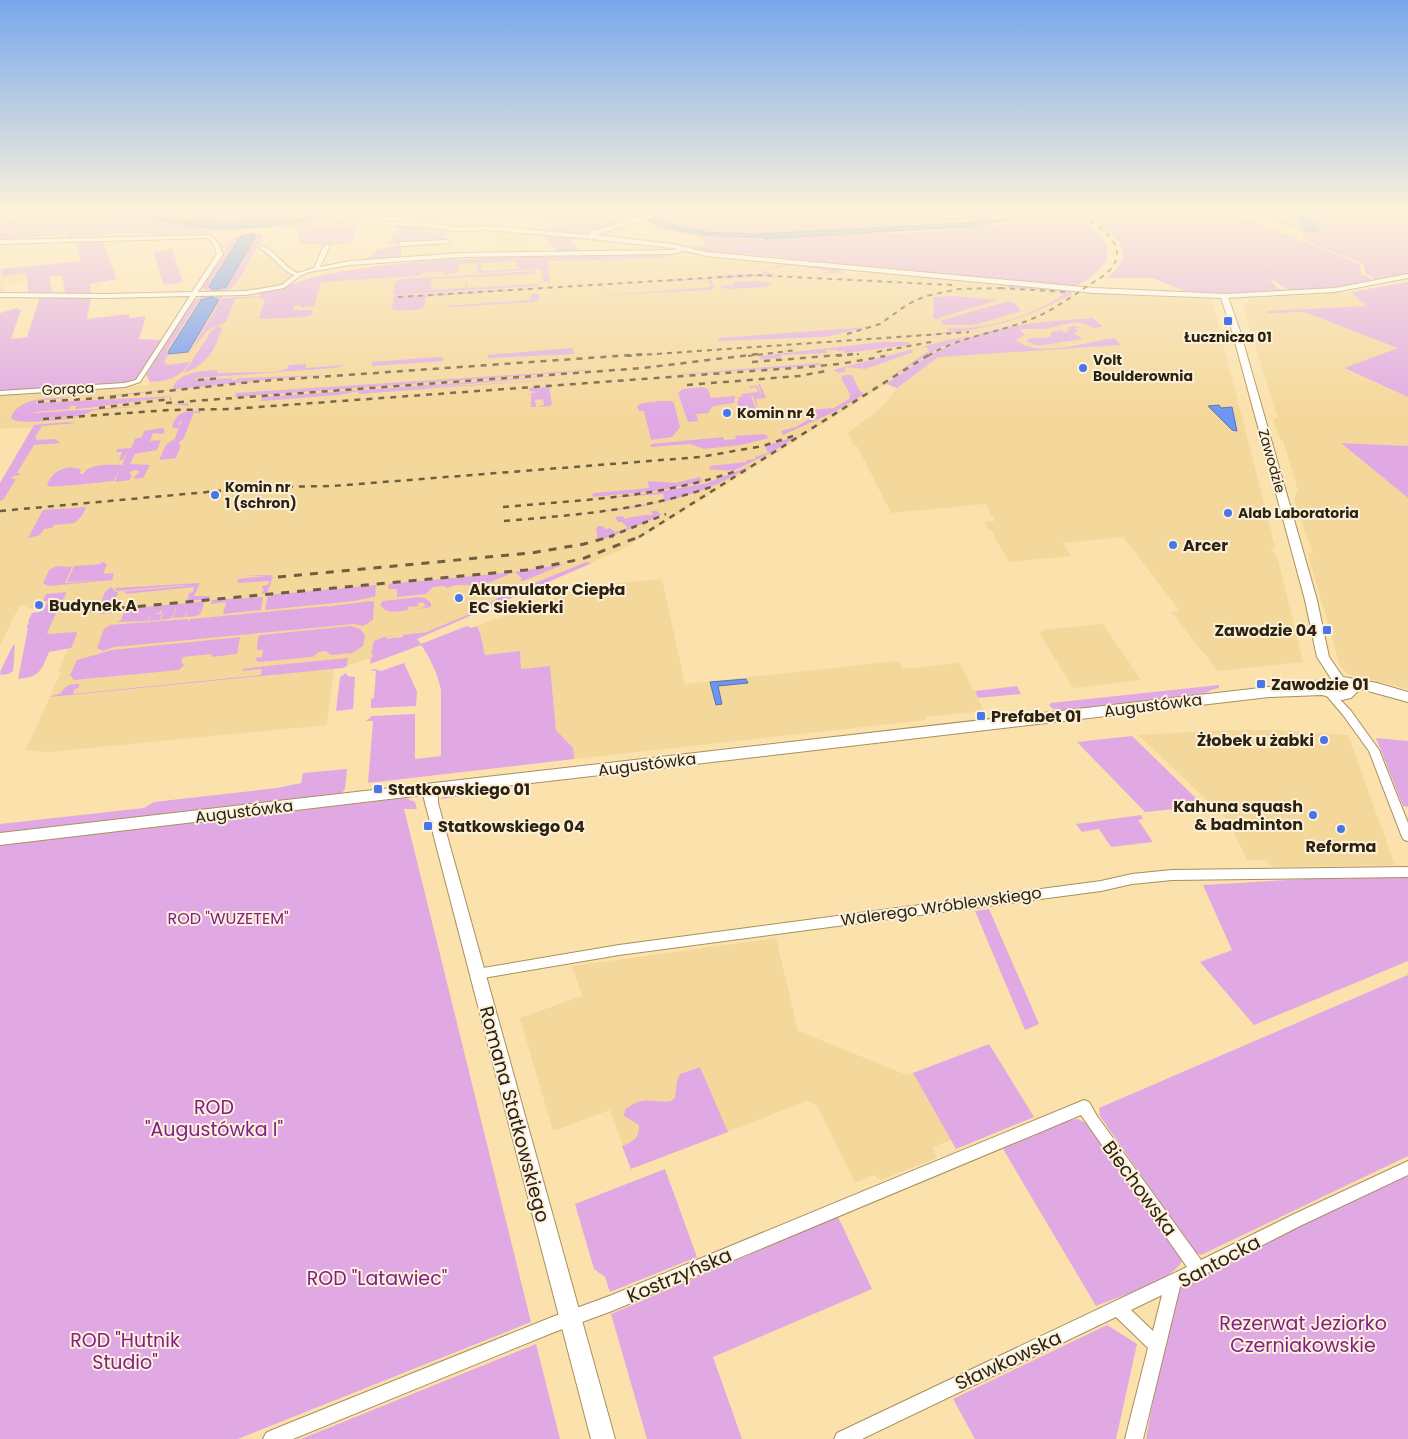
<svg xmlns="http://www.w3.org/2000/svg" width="1408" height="1439" viewBox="0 0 1408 1439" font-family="Poppins,sans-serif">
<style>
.built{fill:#f4d79a}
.green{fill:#e1a9e3;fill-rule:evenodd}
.water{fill:#6d95f3;stroke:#5a72ae}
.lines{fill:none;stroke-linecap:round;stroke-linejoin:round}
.street-casing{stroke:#a8905d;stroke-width:2}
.secondary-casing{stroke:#a8905d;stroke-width:2}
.street{fill:#fff;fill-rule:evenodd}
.secondary{fill:#fff;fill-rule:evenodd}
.rail-far2{stroke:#6e5f40;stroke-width:2;stroke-dasharray:5 5;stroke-linecap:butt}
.rail-far1{stroke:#6e5f40;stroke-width:2.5;stroke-dasharray:6 6;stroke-linecap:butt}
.rail{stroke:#6e5f40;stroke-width:3;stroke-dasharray:8 8;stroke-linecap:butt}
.poi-dot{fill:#4975e8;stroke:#fbf0db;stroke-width:2}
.labels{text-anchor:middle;stroke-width:4;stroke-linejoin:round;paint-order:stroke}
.far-poi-label{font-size:14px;font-weight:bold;fill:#2c220d;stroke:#fbf0db;text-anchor:start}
.far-street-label{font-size:14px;fill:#2c220d;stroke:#fbf0db}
.poi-label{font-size:16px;font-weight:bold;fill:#2c220d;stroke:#fbf0db;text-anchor:start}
.street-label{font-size:16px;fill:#2c220d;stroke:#fbf0db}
.park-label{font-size:16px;fill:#812187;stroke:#fbf0db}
.near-park-label{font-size:19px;fill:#812187;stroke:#fbf0db}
.near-street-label{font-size:19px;fill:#2c220d;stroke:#fbf0db}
</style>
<rect width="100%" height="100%" fill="#fbe1ac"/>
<!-- built -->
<g class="built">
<path d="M415 213H479L489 226 421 219Z"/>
<path d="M488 231 522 234 537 253H504Z"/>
<path d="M270 255 281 269 292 275 289 279 282 285 272 288 253 291H235L254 257Z"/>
<path d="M661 255 724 258 834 268 850 275 866 272 1071 291 1072 294 1081 297 1087 293 1212 300 1275 547 1271 551 1277 556 1303 662 1218 671 1171 612 1180 611 1123 537 1063 543 1071 556 1009 562 994 537 995 536 992 531 989 530 984 522 995 521 985 504 891 513 857 446H854L848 433 882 407 888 400 897 388 887 384 625 548 372 658 334 669 327 725 48 752 26 750 61 672H58L74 633 47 634V602L45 607 27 609 28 605 19 606 0 646V483L34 427 0 429V394L148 385 150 381 146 375 194 300 218 295 225 298 259 296 261 293 331 273 427 262Z"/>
<path d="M0 267 2 276 27 273V281L4 285 5 293H0Z"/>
<path d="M1351 292 1368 306 1266 312H1304L1399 348 1344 369 1408 397V446L1342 443 1408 498V689L1347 674 1340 666 1307 551 1313 555 1294 499 1298 490 1283 440H1280L1273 418H1278L1243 307 1249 299Z"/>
<path d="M662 579 685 684 899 661 903 669 960 663 984 711 925 717 926 720 574 759 573 748 556 730 550 666 521 669 520 651 485 655 480 633 477 626 567 593 595 585Z"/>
<path d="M1103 624 1141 680 1073 688 1040 634 1043 630Z"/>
<path d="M1232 730H1276L1348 735 1395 865 1273 867 1265 860H1247L1227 819 1138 735Z"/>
<path d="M776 938 798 1031 907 1075 913 1073 951 1140 933 1147 937 1158 881 1180 873 1175 855 1183 817 1105 807 1101 631 1169 610 1110 553 1131 520 1018 582 996 572 966Z"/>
</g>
<!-- green -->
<g class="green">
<path d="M0 213H17L1 220 11 219 20 213H125C142 214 158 221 175 224 194 228 215 228 235 228L233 231 195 234 120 233 70 237 65 228H63L65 234 0 240Z"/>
<path d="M142 213C159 213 177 219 195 221L202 213H249L252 216H261L265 213H290L282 218 283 221C235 225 189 224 142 213Z"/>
<path d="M332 213H335L330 214 333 221 354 219 360 222 285 228 272 225 303 221Z"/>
<path d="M541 213H606L617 224 588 234 556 233Z"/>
<path d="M667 213H1012L971 220 757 234 706 232 667 224 654 217Z"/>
<path d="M1048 213C1053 213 1058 212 1063 213 1082 216 1122 246 1102 266 1096 273 1083 284 1074 286 1067 286 1060 284 1056 286L747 254 704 252 694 247 707 246 699 236 653 228 655 224C663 224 670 228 677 230 706 236 734 237 764 237L765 239 887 232 891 234 966 229 965 227 991 224 995 226Z"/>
<path d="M1080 213H1231L1360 264 1361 276 1365 275 1374 281C1356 285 1306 296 1290 290 1284 288 1279 283 1273 280L1270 281 1281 291 1224 294H1193L1152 278H1107C1112 273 1119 268 1122 260 1129 239 1095 220 1080 213Z"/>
<path d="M1256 213H1265L1289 221 1286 213H1408V274L1375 279 1365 273 1364 264 1308 242 1303 238 1302 233 1296 232 1295 228Z"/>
<path d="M357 225 352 243 326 245 299 243 298 229Z"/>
<path d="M426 225 449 229 445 241 388 244 399 226Z"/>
<path d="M259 233 263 235 262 238C256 249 242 278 234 286 226 294 211 293 202 288L227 248H222V247C240 235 236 234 259 233Z"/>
<path d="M540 234 584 239H569L581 252H558L546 237 539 236Z"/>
<path d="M103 240 116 279 90 284 91 294 65 293 62 275 49 277 52 293H28L27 273 2 276 1 269 81 261 76 241Z"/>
<path d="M401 245V257L363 261 378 250Z"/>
<path d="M172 249 183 282 164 285 153 252Z"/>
<path d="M639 255H663L664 258 549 261V268H547L550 283 543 281 541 269 479 273 477 272 476 263 458 264V272L444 275 445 271H439L438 269V272L423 273 419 276 321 282 314 306 302 308 301 305 294 306 293 310H312L311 315 306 317 261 319 259 317 265 300 259 297 235 299 226 322 208 330 190 352 221 300 214 297 199 300 166 352H170L164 362 168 365 190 362C181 378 167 381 150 382L146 375 194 300 208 295H218L225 298 259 296 261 293C287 287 311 276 338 272 437 254 540 258 639 255ZM516 261 517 269 482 271 480 270 482 263Z"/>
<path d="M786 264 834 269 845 272 825 274 823 273 831 271 791 265 762 271 775 274 771 276 716 279 714 276 744 274H764L760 271Z"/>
<path d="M534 271 537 274 432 279 431 290 465 288 466 278 467 288 535 284 539 286 394 295 395 282 401 279Z"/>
<path d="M710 278 714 287 709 290 597 296 711 287 707 279 669 282 664 280Z"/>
<path d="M761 281 762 283H765L764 281 772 284 767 287 726 289 719 286 734 285 733 282Z"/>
<path d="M1408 282V397L1344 368 1398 348 1304 312 1268 313 1266 311 1367 306 1351 292Z"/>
<path d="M1008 285 1071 291 1072 294C1020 323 972 333 912 336L963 330 949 331 947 328C984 331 1032 316 1063 295L1058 291 1070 292 1008 288Z"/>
<path d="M539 288 426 297 424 307 421 309 398 311 392 309 394 296Z"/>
<path d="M531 294H539L540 299 535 302 449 307 445 306 531 300Z"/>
<path d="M953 296 998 300 936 319 933 318 934 297Z"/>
<path d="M40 297 91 298 87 319 129 314V318L146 316 139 339 162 340 136 380 127 384 0 391V313L18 308V310H21L11 339 27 337Z"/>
<path d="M1008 301 1015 303 1021 311 974 325H944L940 321Z"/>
<path d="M1093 318 1103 327 1093 328 1083 323 1075 322 1045 329H1021V332L1026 335 1016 339C1034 360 1090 341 1114 338L1121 345 938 357 897 388 886 384C906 371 926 356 948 346 993 324 1044 322 1093 318Z"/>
<path d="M218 326 222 328C214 352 208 363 184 373L212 330Z"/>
<path d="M1072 326 1087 329 1075 328 1078 331 1074 333 1083 339 1038 346 1026 341C1032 335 1043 340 1051 336V332L1061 330 1065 333 1069 331 1067 329 1072 328H1067Z"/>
<path d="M869 327 824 337 718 341V338L843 329 842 331 844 329Z"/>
<path d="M969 336 941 347 883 382 930 350 923 346 911 350 914 352 865 369 847 367 844 369 847 371 839 373 833 370 948 340Z"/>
<path d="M881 342H908L910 345 845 353 844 350 838 352 837 350H826L827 353 782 355 780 358 760 359 759 356Z"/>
<path d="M572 348 575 354 489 358 487 355Z"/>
<path d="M437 357 443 358 444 361 372 366V362Z"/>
<path d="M818 363 825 365 676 375 681 374Z"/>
<path d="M306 364V368L346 365 334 368 196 378 195 380 232 378V380H236L238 378 329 375C247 380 165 392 83 398L173 389C177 372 202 371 217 370V373L275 372 287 369 289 365Z"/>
<path d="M586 370V371L235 397 236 393Z"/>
<path d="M569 375 411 389 603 376 359 394 358 391 340 395 261 401 262 397Z"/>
<path d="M844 375H852L859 390 864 394 834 412 783 435 781 431 796 427 817 414 811 410 834 408 849 399 850 394 841 378Z"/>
<path d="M758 384H760L766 398 756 399 758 410 753 396H751L757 411 749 413 742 411 737 403 739 397 745 396H742L741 394 758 392 756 387 750 388V386H757L762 396Z"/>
<path d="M549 387 552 404 549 405 552 406 538 407 544 405 543 399 535 400 536 407H531V393L538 392 529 391 530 388Z"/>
<path d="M703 387 708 389 711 398 735 396 734 403 713 406 708 413 696 414 698 421 688 422 678 393 683 389Z"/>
<path d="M177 396 87 408 75 409 76 406H71L69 409 35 412 34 413 189 403 188 406 172 404 95 410 80 416 43 418 42 419 78 417 74 418C62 419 18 426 11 418 19 394 58 399 78 397L36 401V403Z"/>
<path d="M661 401H670L674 403 680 427 672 437 651 440 644 411H639L637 406 642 403Z"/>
<path d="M200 411V414L194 412 183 440 180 441 179 445H181L176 458 159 460 166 445 174 439 172 446 182 420 178 424H180L178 429 172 427C177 412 183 411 200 411Z"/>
<path d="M68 422 76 423 42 426 35 437H37L36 440 55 439 61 443 34 445 17 473 21 474 20 475 13 476 12 479H16L3 500 0 501V483L34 425Z"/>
<path d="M162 428 165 430 163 434 153 433 150 441 161 440 157 450 135 454 130 464 150 465 143 478 134 479 135 476 140 472 135 470 129 473 132 476 129 480 115 482 119 470 114 481C103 482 52 488 47 486 50 472 67 463 81 470L80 474H83C89 463 111 465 122 465L129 449 123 460H119L122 452H116L117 449 131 448 135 439 142 437 144 431Z"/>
<path d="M765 434 769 438 741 445 704 449 690 444 651 447V444L723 437 724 440 736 439 735 436Z"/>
<path d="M798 436 770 453 733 471 707 469 710 468V466L747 462 746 460 755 459V457L768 453 765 446Z"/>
<path d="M1341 443 1408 446V498Z"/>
<path d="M752 465C707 495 652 507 599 512L661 502 664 499 663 494 593 499 653 493 707 483Z"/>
<path d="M700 477 702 482 656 491 593 497 592 494 595 493 649 488 648 481 675 483Z"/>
<path d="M86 507 83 514 75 523 54 525 52 528 44 529 40 535 28 538 43 510Z"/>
<path d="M651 511H657L661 515 635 527 598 541 596 529 598 526H602L606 529 610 528 615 532 628 528 622 522H618L615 517 623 516 624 519C635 517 644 514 653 515Z"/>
<path d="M100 561 107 564 103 574 114 573 112 580 49 586 43 583 49 570 57 566 72 567 65 583 98 580 67 582 74 566 102 564Z"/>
<path d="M586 562 592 563 417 639 421 644 467 626 471 628 477 626 480 633 485 655 520 651 521 669 550 666 556 730 573 748 574 759 368 783 373 721H366L372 716 415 714V759L441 756V690C438 675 430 657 421 645L370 664 371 657H373V654H371L374 641 384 637 401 635 387 637 386 639 403 637V635L427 632 474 612 496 599Z"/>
<path d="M565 564 523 581H519L522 579 515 572 483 585 489 592 484 595 476 588 469 585H456L447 588 444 586 433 587 426 594 397 597V589H388L389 584 515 572Z"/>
<path d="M270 575 266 576 273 575 271 577H273L267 593 261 594 264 589H262V586L268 585 269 581 237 583 238 579 265 576H239Z"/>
<path d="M200 583 194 596H210L209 599 187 601 189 593 193 592 194 587 125 594 126 591 118 592 113 608 98 609 105 592 111 587 116 592 184 586 185 585 117 591 115 588Z"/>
<path d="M376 585 375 597H373L354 601 265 610 268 595Z"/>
<path d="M66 592 65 597 61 601 47 634 76 632 77 634 71 648 49 652C41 671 40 677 18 679L28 628H26L29 622 28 621 32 613 43 611 48 601H43L46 594Z"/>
<path d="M263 597 261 610 223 614 226 602 211 604 212 600Z"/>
<path d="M419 597 425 598 431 603V607L418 609 426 606 422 602 417 604 419 606 408 607V610C398 611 387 615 380 605L383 601Z"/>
<path d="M209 601 204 603 200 615H198L199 609 197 616 186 617 187 610 185 617 173 618 176 609H173L175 610 172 618 161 620 163 614 161 613 162 609 159 613 154 614H162L160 620 149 621 150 615 148 621 117 622 121 620 124 612 100 614 102 611Z"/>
<path d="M372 601 374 602 373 620 363 626 354 624 114 647 103 651 97 648 104 629 110 625 188 619V621L191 619 328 606 331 607V606Z"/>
<path d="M351 626 360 629 365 635 363 646 352 653 331 655 326 651 319 652 312 657 258 662 255 658 262 657 263 650H257V648L258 637 261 635Z"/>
<path d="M240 637 237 654 211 657 212 654 183 657 181 662 184 665 179 670 74 680 70 675 77 660 112 650Z"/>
<path d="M13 645H15L13 671 8 674 1 675 0 672Z"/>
<path d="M348 658 347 666 343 668 50 697 61 693C65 685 71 684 80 684L78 688 75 689 73 694 261 675 262 669 242 671 243 669 265 666V670L266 666Z"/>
<path d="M404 663 417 692 416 706 371 708V699L374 698 376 671 370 670 375 669 381 671Z"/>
<path d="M346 673 348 676 355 677 353 709 336 711 340 677Z"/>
<path d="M1219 685V688L1211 690 1202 695 1062 711 1053 709 1049 705 1051 703Z"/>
<path d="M1017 686 1021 694 978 698 975 691Z"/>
<path d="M1132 736 1204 806 1145 812 1077 742Z"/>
<path d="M1376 738 1408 741V807L1403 806Z"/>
<path d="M347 769 345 789 341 794 0 833V824L144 808 154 802 277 788 301 783 303 773Z"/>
<path d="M503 786 499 791 440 799 451 791Z"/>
<path d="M406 798 415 802 417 809H404L531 1322 238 1439H0V845Z"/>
<path d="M1141 815 1143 819 1138 820 1153 842 1111 847 1099 829 1082 832 1076 824Z"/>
<path d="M1358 875 1408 877V961L1254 1025 1200 962 1232 950 1203 885 1323 878 1348 879Z"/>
<path d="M989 909 1039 1024 1025 1030 975 911Z"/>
<path d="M1408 975V1156L1201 1255 1195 1253 1100 1116 1099 1108Z"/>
<path d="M989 1044 1034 1117 956 1149 913 1073Z"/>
<path d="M700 1067 728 1132 631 1169 622 1146C633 1142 640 1138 639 1125L624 1116 625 1110C644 1094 652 1104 671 1101L675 1098 677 1081 680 1074Z"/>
<path d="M1078 1119 1090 1125 1178 1250 1182 1261C1170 1283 1120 1296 1096 1306L1003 1149 1067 1121Z"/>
<path d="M1408 1166V1439H1146L1172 1297 1178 1279Z"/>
<path d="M665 1169 697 1257 610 1292 605 1277 594 1269 575 1204Z"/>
<path d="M838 1217 872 1289 713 1357 742 1439H647L611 1314Z"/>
<path d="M1107 1325 1137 1344 1116 1439H975L953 1399Z"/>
<path d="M536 1344 560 1439H301Z"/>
</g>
<!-- water -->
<g class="water">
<path d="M125 213H142L168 219 225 224 294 220 323 213H332C287 229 224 232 177 224 159 221 142 215 125 213Z"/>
<path d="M636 213H648L667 224 706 232 757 234 961 223 1000 219 1026 213H1041L976 226 764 239 763 237C728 237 664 236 636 213Z"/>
<path d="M1296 213 1310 215 1320 232 1305 231Z"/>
<path d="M253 233 256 236 226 287 214 290 209 287 240 237Z"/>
<path d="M212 297 219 300 188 352 169 354 168 352 201 300Z"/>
<path d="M1219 405 1221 408 1232 407 1237 431 1232 430 1208 406Z"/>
<path d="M746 679 748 683 718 686 722 704 716 705 710 682Z"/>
</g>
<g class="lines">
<defs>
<g id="street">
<path d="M360 221 424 223 458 227 488 226 591 235 594 237 591 239 488 230 458 231 424 227 358 224Z"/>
<path d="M211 235 218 243 223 254 198 292 246 291 282 285 294 275C280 270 274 255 260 249L259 248 262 246C277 251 283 267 298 273L314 268 324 246 327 244 330 246 320 267 350 261 463 253 672 250 688 247 691 249 672 254 463 257 350 265 309 272 300 276 284 288 246 295 196 296 140 382 125 387 0 395V391L124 383 136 380 190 296 105 298 0 297V293L105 294 192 292 217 254 213 243 208 238 0 244V240Z"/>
<path d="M448 240 451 242 450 243 401 246 398 244 401 242Z"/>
<path d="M1408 274V278L1335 292 1224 298 1221 296 1224 294 1335 288Z"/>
<path d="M1329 690 1332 691 1351 711 1379 750 1408 823V841L1404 840 1402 837 1369 751 1343 715 1326 695 1324 693 1326 691Z"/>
<path d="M1408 867V877L1172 880 1132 884 1101 891 619 955 477 979 473 978 471 974 473 970 477 969 619 945 1101 881 1132 874 1172 870Z"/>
<path d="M1084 1100 1089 1102 1097 1116 1201 1260 1292 1215 1408 1161V1175L1302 1225 1180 1287 1143 1439H1125L1148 1348 1116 1317 862 1439H834L837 1433 1187 1267 1081 1115 612 1311 552 1333 293 1439H263L266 1433 272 1430 552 1317 612 1295ZM1162 1295 1153 1331 1131 1310Z"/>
</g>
<path id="secondary" d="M655 213H665L597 235 673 244 706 252 1094 288 1227 294 1240 331 1317 600 1329 657 1343 677 1377 683 1408 692V702L1357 688 1359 690 1351 698 1342 700 1322 695 1269 697 438 794V803L615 1439H591L423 795 0 845V833L1269 687 1315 686V681C1327 678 1330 695 1342 691 1345 690 1347 687 1350 686L1341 684 1340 681 1332 680 1317 657 1305 600 1232 331 1221 298 1094 293 706 256 673 248 591 239 587 237 592 231Z"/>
</defs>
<!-- street casing -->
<use href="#street" class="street-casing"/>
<!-- secondary casing -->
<use href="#secondary" class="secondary-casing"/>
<!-- street -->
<use href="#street" class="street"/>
<!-- secondary -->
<use href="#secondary" class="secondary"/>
<!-- rail-far2 -->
<g class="rail-far2">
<path d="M1000 288 1068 292"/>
<path d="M398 297 755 275 953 285"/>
<path d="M847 334 880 324 908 304 926 296 959 289 1006 288"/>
<path d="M877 352 936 341"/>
<path d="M627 356 969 332"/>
<path d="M748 356 796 350"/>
<path d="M837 356 859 354"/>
<path d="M928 356C959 336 995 334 1029 320 1048 313 1065 301 1082 290 1091 283 1102 278 1110 270 1133 244 1094 222 1074 213"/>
</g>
<!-- rail-far1 -->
<g class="rail-far1">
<path d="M752 362 853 354"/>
<path d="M198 380 221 378"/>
<path d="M687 385 799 376 826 371"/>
<path d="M110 397 261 381 645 354"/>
<path d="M38 402 117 397"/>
<path d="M166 403 643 368 758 354"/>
<path d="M99 408 171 399"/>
<path d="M43 419 170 410 231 409 794 368 840 364 885 356"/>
<path d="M503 507C583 500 663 497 739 470"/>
<path d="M0 511 262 487 333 486 700 457 763 446 793 436"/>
<path d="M504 521C575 515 644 510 711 487"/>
<path d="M609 537 666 514"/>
<path d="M639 537 930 354"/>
</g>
<!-- rail -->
<g class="rail">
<path d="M278 577 531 553 584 544 613 536"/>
<path d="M90 611 526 570 582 559 641 536"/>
</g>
</g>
<!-- sky -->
<linearGradient id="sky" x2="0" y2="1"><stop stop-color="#77a8ec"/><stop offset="0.51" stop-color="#fdf2da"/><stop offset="1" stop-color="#fdf2da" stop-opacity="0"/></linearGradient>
<rect width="1408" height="414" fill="url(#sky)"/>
<!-- markers -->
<g class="poi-dot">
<rect x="1223" y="316" width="10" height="10" rx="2.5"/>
<circle cx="1083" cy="368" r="5"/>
<circle cx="727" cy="413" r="5"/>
<circle cx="215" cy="495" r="5"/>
<circle cx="1228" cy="513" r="5"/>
<circle cx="1173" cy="545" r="5"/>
<circle cx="459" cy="598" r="5"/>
<circle cx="39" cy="605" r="5"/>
<rect x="1322" y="625" width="10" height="10" rx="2.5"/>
<rect x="1256" y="679" width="10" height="10" rx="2.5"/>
<rect x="976" y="711" width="10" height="10" rx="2.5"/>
<circle cx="1324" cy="740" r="5"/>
<rect x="373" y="784" width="10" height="10" rx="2.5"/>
<circle cx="1313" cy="815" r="5"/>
<rect x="423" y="821" width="10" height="10" rx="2.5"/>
<circle cx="1341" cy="829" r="5"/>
</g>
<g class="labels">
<!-- far-poi labels -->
<g class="far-poi-label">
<text x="1228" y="342" text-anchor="middle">Łucznicza 01</text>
<text x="1093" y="365">Volt<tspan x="1093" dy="16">Boulderownia</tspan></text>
<text x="737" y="418">Komin nr 4</text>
<text x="225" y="492">Komin nr<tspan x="225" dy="16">1 (schron)</tspan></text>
<text x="1238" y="518">Alab Laboratoria</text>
</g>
<!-- far-street labels -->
<g class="far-street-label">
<text transform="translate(68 389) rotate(-3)" y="5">Gorąca</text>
<text transform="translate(1272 461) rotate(74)" y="5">Zawodzie</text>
</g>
<!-- poi labels -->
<g class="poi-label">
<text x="1183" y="551">Arcer</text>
<text x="469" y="595">Akumulator Ciepła<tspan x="469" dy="18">EC Siekierki</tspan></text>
<text x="49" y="611">Budynek A</text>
<text x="1317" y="636" text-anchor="end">Zawodzie 04</text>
<text x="1271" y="690">Zawodzie 01</text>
<text x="991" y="722">Prefabet 01</text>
<text x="1314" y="746" text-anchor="end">Żłobek u żabki</text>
<text x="388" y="795">Statkowskiego 01</text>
<text x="1303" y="812" text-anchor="end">Kahuna squash<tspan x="1303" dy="18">&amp; badminton</tspan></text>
<text x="438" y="832">Statkowskiego 04</text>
<text x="1341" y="852" text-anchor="middle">Reforma</text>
</g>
<!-- street labels -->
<g class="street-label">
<text transform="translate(1153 705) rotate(-7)" y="6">Augustówka</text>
<text transform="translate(647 764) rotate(-7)" y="6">Augustówka</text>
<text transform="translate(244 811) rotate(-7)" y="6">Augustówka</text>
<text transform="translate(941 906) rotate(-8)" y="6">Walerego Wróblewskiego</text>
</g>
<!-- park labels -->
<g class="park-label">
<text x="228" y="924">ROD "WUZETEM"</text>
</g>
<!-- near-park labels -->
<g class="near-park-label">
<text x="214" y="1114">ROD<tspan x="214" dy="22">"Augustówka I"</tspan></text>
<text x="377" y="1285">ROD "Latawiec"</text>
<text x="1303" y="1330">Rezerwat Jeziorko<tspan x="1303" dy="22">Czerniakowskie</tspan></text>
<text x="125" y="1347">ROD "Hutnik<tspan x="125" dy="22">Studio"</tspan></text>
</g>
<!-- near-street labels -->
<g class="near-street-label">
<text transform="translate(515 1114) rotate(75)" y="7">Romana Statkowskiego</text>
<text transform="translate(1140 1188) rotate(54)" y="7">Biechowska</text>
<text transform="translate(1219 1261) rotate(-28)" y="7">Santocka</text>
<text transform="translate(679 1275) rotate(-23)" y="7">Kostrzyńska</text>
<text transform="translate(1008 1360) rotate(-25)" y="7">Sławkowska</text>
</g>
</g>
</svg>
